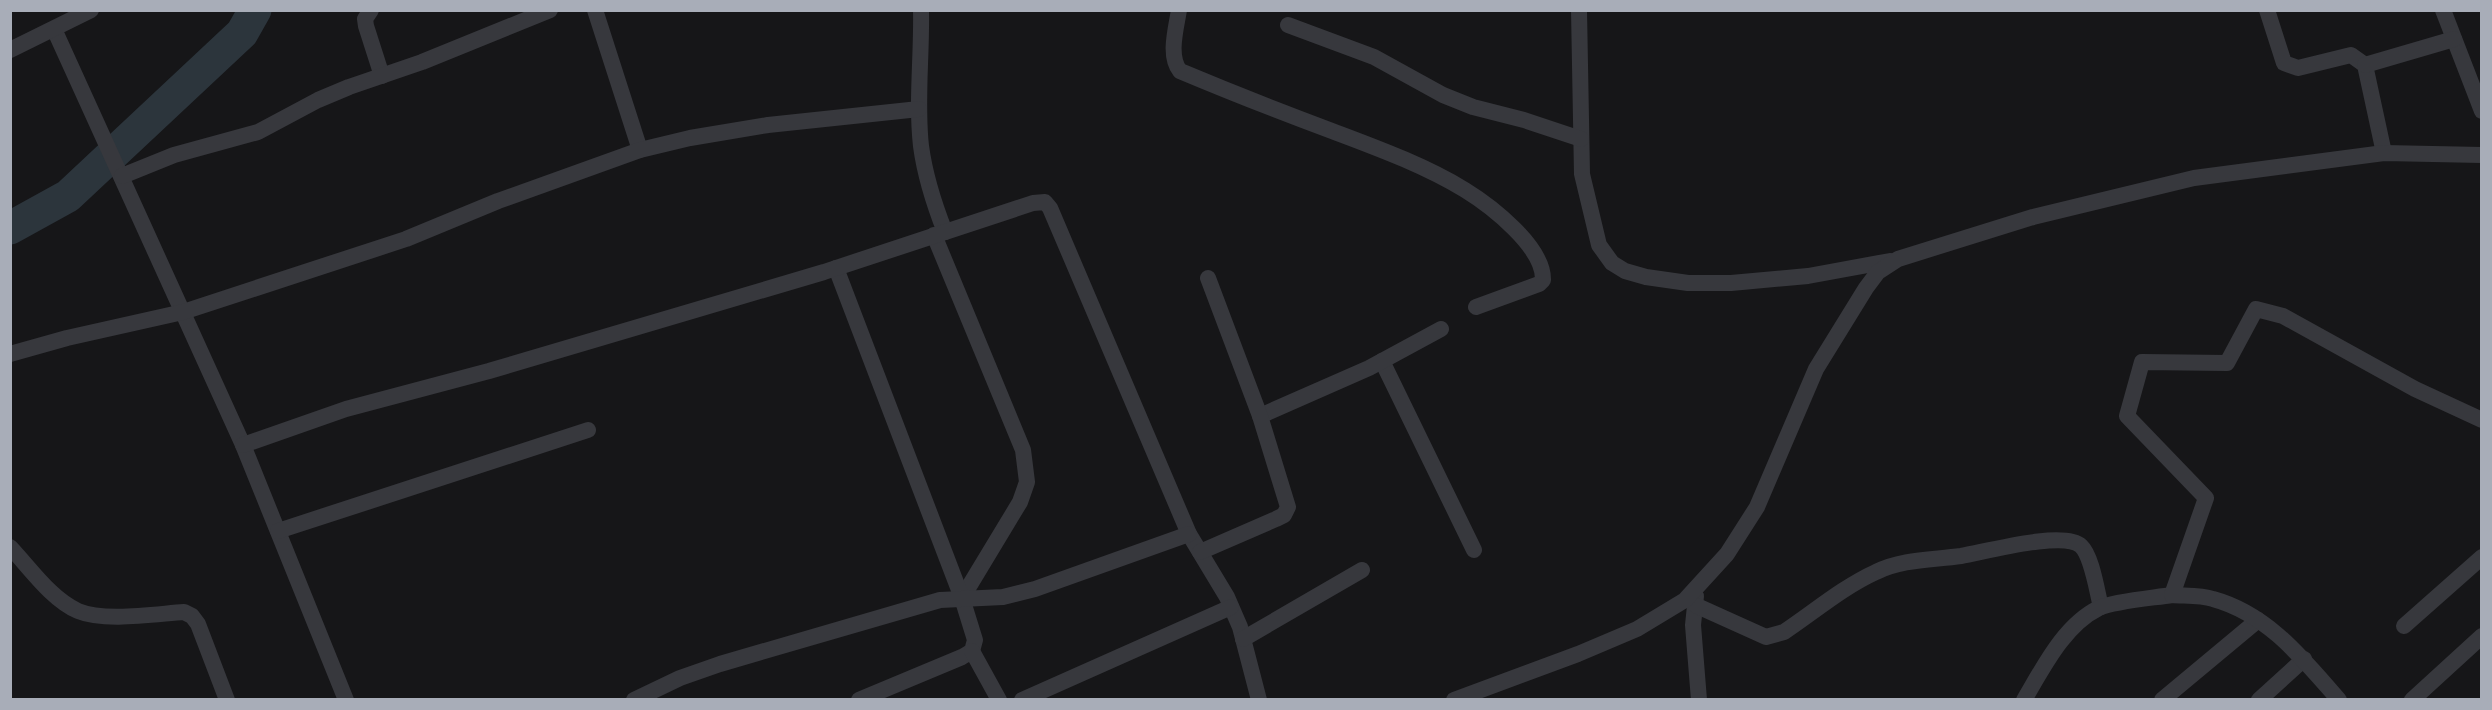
<svg xmlns="http://www.w3.org/2000/svg" width="2492" height="710" viewBox="0 0 2492 710" font-family="Quicksand,sans-serif">
<style>
.lines{fill:none;stroke-linecap:round;stroke-linejoin:round}
.river{stroke:#2c353c;stroke-width:33}
.minor{stroke:#37383d;stroke-width:16}
</style>
<rect width="100%" height="100%" fill="#161618"/>
<g class="lines">
<!-- river -->
<path class="river" d="M10 228 68 196 242 33 255 10"/>
<!-- minor -->
<g class="minor">
<path d="M371 10 365 19 366 26 382 76"/>
<path d="M595 10 640 150"/>
<path d="M921 10C922 56 916 101 921 146 925 176 934 204 945 232"/>
<path d="M1179 10C1176 29 1168 56 1180 71 1230 92 1281 112 1332 131 1377 148 1424 165 1465 190 1491 206 1544 247 1543 280L1539 284 1476 307"/>
<path d="M1579 10 1582 174 1599 245 1612 263 1625 271 1646 277 1688 283H1731L1808 276 1890 261"/>
<path d="M2267 10 2284 63 2298 68 2351 55 2365 65 2384 153"/>
<path d="M2443 10 2482 111"/>
<path d="M1288 25 1374 57 1443 95 1473 107 1524 120 1581 139"/>
<path d="M54 29 243 445 346 700"/>
<path d="M10 50 91 10"/>
<path d="M2365 65 2454 39"/>
<path d="M122 176 174 155 258 132 318 100 349 87 422 62 550 10"/>
<path d="M934 235 1023 450 1027 482 1020 502 962 598"/>
<path d="M836 268 962 598 975 640 972 651 962 657 859 700"/>
<path d="M10 354 67 338 183 312 406 239 498 201 640 150 690 138 768 125 919 109"/>
<path d="M1382 361 1474 550"/>
<path d="M1260 416 1369 368 1441 329"/>
<path d="M243 445 346 409 489 371 824 272 1033 203 1045 202 1050 208 1189 534 1227 597 1240 627 1259 700"/>
<path d="M278 531 588 430"/>
<path d="M10 547C30 568 51 599 78 611 104 622 155 614 184 612L192 616 198 624 227 700"/>
<path d="M1200 552 1276 519 1284 515 1288 507 1260 416 1208 278"/>
<path d="M1696 596 1693 625 1699 700"/>
<path d="M1695 605 1766 637 1784 632C1814 612 1843 587 1876 572 1902 559 1932 560 1961 556 1985 552 2064 530 2081 546 2092 556 2097 592 2101 607"/>
<path d="M2404 626 2482 557"/>
<path d="M1243 639 1362 570"/>
<path d="M972 651 999 700"/>
<path d="M634 700 680 678 720 664 940 600 1003 597 1035 589 1189 534"/>
<path d="M1022 700 1231 607"/>
<path d="M1454 700 1578 654 1637 629 1685 600 1727 554 1757 507 1816 369 1866 288 1878 272 1898 259 2033 217 2194 178 2384 153 2482 155"/>
<path d="M2024 700C2043 668 2064 625 2099 608 2115 601 2153 598 2172 595"/>
<path d="M2162 700 2258 620"/>
<path d="M2259 700 2304 659"/>
<path d="M2339 700C2303 659 2268 614 2213 599 2201 595 2185 596 2172 595L2206 498 2127 416 2142 362 2227 363 2256 309 2283 316 2415 389 2482 420"/>
<path d="M2412 700 2482 636"/>
</g>
</g>
<!-- border -->
<rect width="2492" height="710" fill="none" stroke="#a8adb8" stroke-width="24"/>
</svg>
